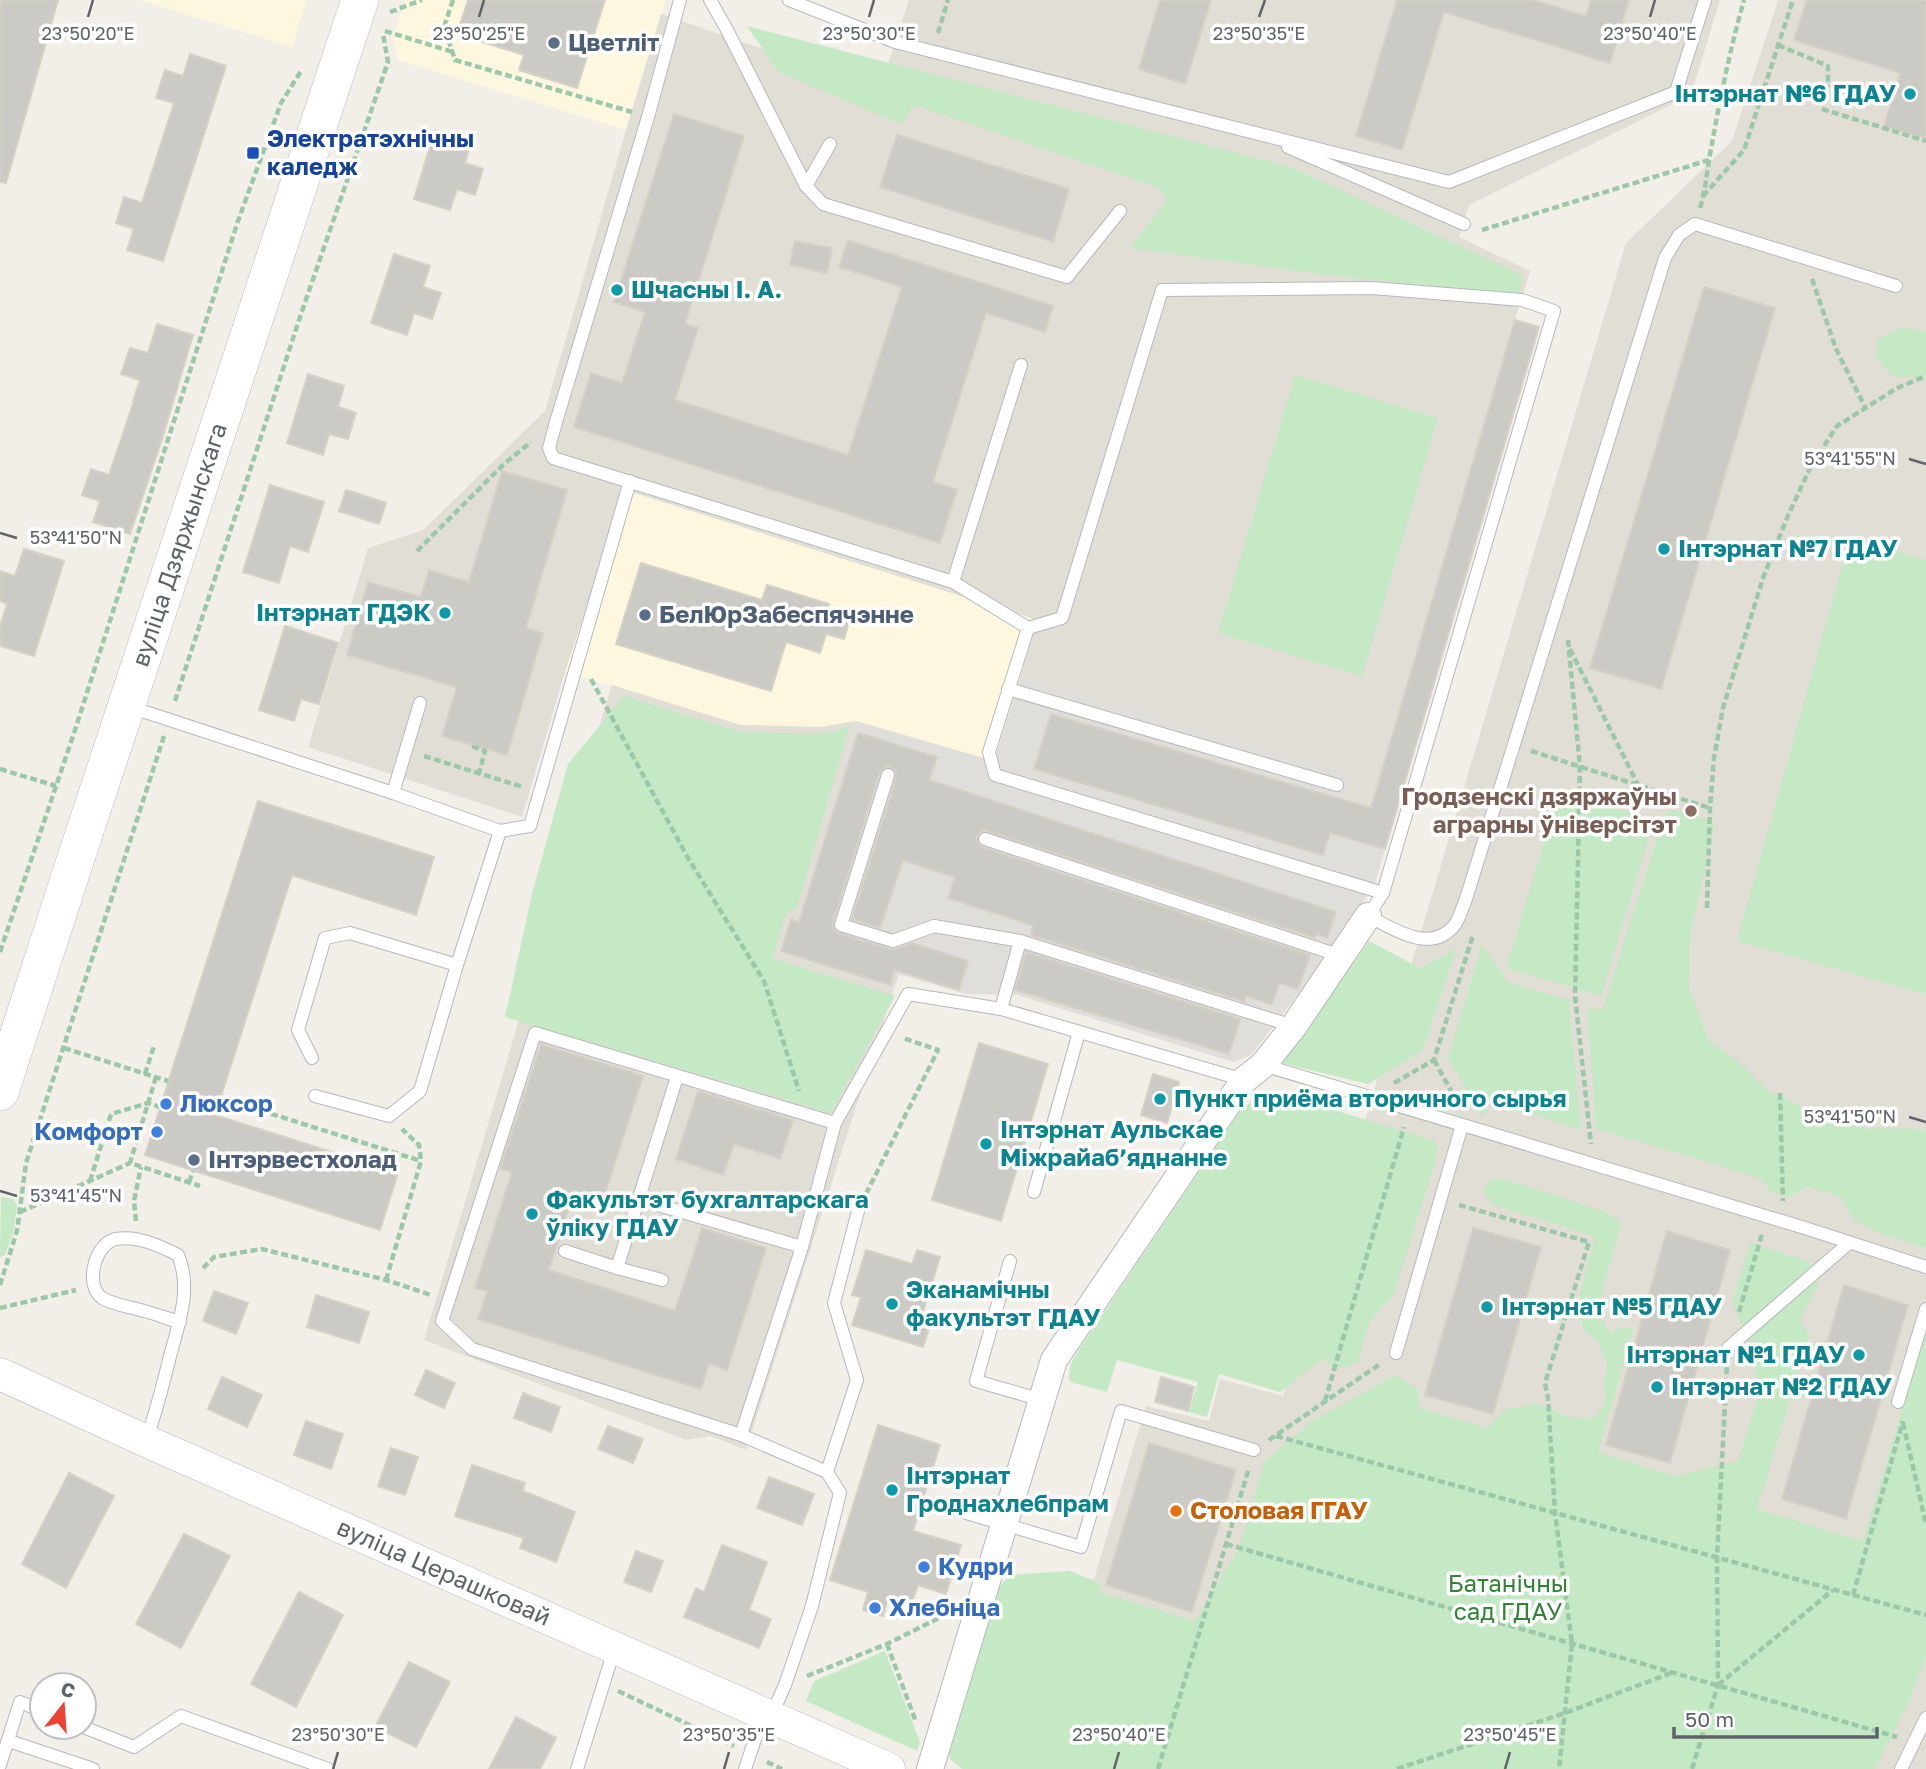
<svg xmlns="http://www.w3.org/2000/svg" width="1926" height="1769" viewBox="0 0 1926 1769" font-family="'Golos Text',sans-serif">
<style>
.commercial{fill:#fef7e0}
.industrial{fill:#e0deda}
.education{fill:#e1ded6}
.green{fill:#c5e8c5}
.building{fill:#cccac5;stroke:#d6d1c6;stroke-width:2}
.lines{fill:none;stroke-linecap:round;stroke-linejoin:round}
.service-casing{stroke:#b5b8bc;stroke-width:14}
.minor-casing{stroke:#b5b8bc;stroke-width:28}
.tertiary-casing{stroke:#b5b8bc;stroke-width:33}
.secondary-casing{stroke:#b6babf;stroke-width:38}
.path{stroke:#9cc7a9;stroke-width:4.5;stroke-dasharray:7 3.5;stroke-linecap:butt}
.service{stroke:#fff;stroke-width:12}
.minor{stroke:#fff;stroke-width:26}
.tertiary{stroke:#fff;stroke-width:32}
.secondary{stroke:#fff;stroke-width:37}
.ticks{fill:none;stroke:#5f6368;stroke-width:2.5}
.service-dot{fill:#5c6f8a;stroke:#fff;stroke-width:2.5}
.culture-dot{fill:#0f9aa8;stroke:#fff;stroke-width:2.5}
.transit-dot{fill:#1a4fb4;stroke:#fff;stroke-width:2.5}
.education-dot{fill:#8d6e63;stroke:#fff;stroke-width:2.5}
.shop-dot{fill:#3f7fe0;stroke:#fff;stroke-width:2.5}
.food-dot{fill:#e8710a;stroke:#fff;stroke-width:2.5}
.labels{text-anchor:middle;stroke-width:7;stroke-linejoin:round;paint-order:stroke}
.service-label{font-size:24px;font-weight:bold;fill:#4e5e75;stroke:#fff;text-anchor:start}
.culture-label{font-size:24px;font-weight:bold;fill:#0d838f;stroke:#fff;text-anchor:start}
.transit-label{font-size:24px;font-weight:bold;fill:#164399;stroke:#fff;text-anchor:start}
.street-label{font-size:24px;fill:#5f6368;stroke:#fff}
.education-label{font-size:24px;font-weight:bold;fill:#785e54;stroke:#fff;text-anchor:end}
.shop-label{font-size:24px;font-weight:bold;fill:#366cbe;stroke:#fff;text-anchor:start}
.food-label{font-size:24px;font-weight:bold;fill:#c56008;stroke:#fff;text-anchor:start}
.park-label{font-size:24px;fill:#348238;stroke:#fff}
.ticks-label{font-size:18px;text-anchor:middle;fill:#5f6368;stroke:#fff;stroke-width:7;stroke-linejoin:round;paint-order:stroke}
</style>
<rect width="100%" height="100%" fill="#f1efe8"/>
<!-- commercial -->
<g class="commercial">
<path d="M140 0H307L292 47Z"/>
<path d="M405 0H666L626 130 398 60 393 37Z"/>
<path d="M625 490 1038 620 994 761 856 721 821 727 741 725 565 672Z"/>
</g>
<!-- industrial -->
<path class="industrial" d="M1021 676 1352 774 1363 835 1361 842 1385 849 1375 884 1314 974 1251 1055 1233 1062 1017 995 966 994 899 974 894 989 778 954 790 914 798 916 856 721 994 761Z"/>
<!-- education -->
<g class="education">
<path d="M909 0H1720L1691 95 1469 205 1459 237 1530 271 1515 320 1539 327 1385 849 1361 842 1363 834 1337 826 1351 774 1021 676 1037 620 625 490 565 672 522 817 308 747 368 548 423 530 545 411 626 130 661 14 880 89Z"/>
<path d="M1778 0H1926V1769H1037L1146 1406 1209 1421 1220 1379 1283 1396 1626 243 1732 141Z"/>
<path d="M612 685 741 725 821 727 856 721 798 917 790 914 778 953 894 989 746 1450 711 1436 686 1440 424 1340 516 1030 568 828Z"/>
</g>
<!-- green -->
<g class="green">
<path d="M747 26 1291 167 1522 275 1520 296 1329 275 1130 248 1167 199 1157 187 914 105 901 124 778 72Z"/>
<path d="M1901 328 1926 331V377H1894L1876 358 1878 339Z"/>
<path d="M1295 375 1438 418 1362 676 1218 633Z"/>
<path d="M1850 538 1926 560V994L1737 941Z"/>
<path d="M624 696 741 732 821 734 849 727 797 908 787 911 772 958 895 996 831 1113 505 1017 533 890 568 764Z"/>
<path d="M1559 792 1654 820 1601 996 1506 968Z"/>
<path d="M1673 810 1709 819 1714 827 1690 938 1689 987 1709 1042 1737 1060 1768 1091 1820 1115 1868 1129H1913L1926 1131V1248L1882 1234 1854 1220 1840 1196 1807 1187 1788 1197 1770 1191 1761 1179 1708 1162 1596 1129 1587 1009H1603L1665 813Z"/>
<path d="M1369 941 1420 968 1457 948 1423 1050 1368 1084 1281 1063Z"/>
<path d="M1482 944 1508 982 1569 1000 1581 1130 1489 1101 1483 1118 1448 1058Z"/>
<path d="M1269 1095 1291 1097 1433 1140 1438 1146 1435 1163 1393 1296 1370 1321 1358 1361 1347 1367H1331L1324 1357 1280 1392 1219 1374 1207 1417 1189 1412 1198 1382 1117 1360 1107 1392 1070 1382C1067 1368 1073 1359 1080 1348L1240 1111 1248 1104Z"/>
<path d="M1501 1178 1609 1213 1621 1224 1597 1311 1610 1333 1620 1328H1634L1598 1452 1675 1476 1738 1461 1757 1400 1755 1360 1732 1302 1750 1243 1808 1261 1819 1283 1799 1321 1810 1334 1757 1509 1863 1541 1926 1329V1656L1911 1697 1875 1769H962L950 1759 948 1749 992 1595 1010 1575 1070 1571 1100 1583V1592L1195 1621 1238 1550 1264 1462 1312 1421 1396 1375 1417 1389 1420 1408 1487 1428 1506 1409 1537 1404 1569 1417 1593 1419 1605 1403 1604 1381 1607 1364 1598 1341 1584 1331 1577 1303 1595 1237 1494 1205 1483 1191 1490 1180Z"/>
<path d="M1 1197 13 1199 17 1205 14 1230 5 1255 0 1257Z"/>
<path d="M885 1651 920 1742 917 1751 806 1701 814 1681Z"/>
</g>
<!-- building -->
<g class="building">
<path d="M0 0H58L6 183 0 182Z"/>
<path d="M468 0H605L577 88 519 70 524 55 457 34Z"/>
<path d="M1160 0H1211L1185 84 1139 69Z"/>
<path d="M1397 0H1533L1586 16 1591 0H1629L1610 63 1444 12 1402 150 1356 136Z"/>
<path d="M1807 0H1926V138L1884 126 1900 73 1794 40Z"/>
<path d="M190 54 226 66 163 261 127 250 134 229 116 223 124 197 142 203 174 103 156 98 165 70 183 76Z"/>
<path d="M674 114 744 136 685 324 698 328 675 400 848 455 902 287 839 267 848 240 1053 306 1045 332 986 313 933 482 957 490 940 543 574 427 591 373 622 383 645 312 614 302Z"/>
<path d="M435 130 471 141 465 163 483 169 475 195 457 189 450 210 414 199Z"/>
<path d="M897 135 1069 189 1053 242 880 187Z"/>
<path d="M795 241 832 248 827 273 790 265Z"/>
<path d="M394 254 430 266 423 287 441 293 432 319 414 313 407 335 371 323Z"/>
<path d="M1704 287 1775 308 1661 689 1590 668Z"/>
<path d="M1515 320 1539 327 1385 849 1330 833 1323 855 1034 769 1051 714 1371 808Z"/>
<path d="M157 324 193 335 162 439 130 534 93 522 100 501 82 495 91 469 109 475 134 401H133L140 380 121 374 130 348 148 353Z"/>
<path d="M308 374 344 386 338 407 356 413 348 439 329 434 323 455 287 443Z"/>
<path d="M502 471 567 490 526 628 543 633 507 755 442 736 457 687 347 655 368 582 421 597 429 570 469 582Z"/>
<path d="M270 485 324 502 308 552 290 546 279 583 243 572Z"/>
<path d="M346 490 386 503 379 524 339 511Z"/>
<path d="M24 549 64 561 34 656 0 646V626L7 604 0 601V571L15 576Z"/>
<path d="M641 563 762 600 767 585 829 604 827 611 850 619 844 639 826 634 820 653 786 642 771 691 616 644Z"/>
<path d="M285 626 338 643 319 704 301 699 294 721 259 710Z"/>
<path d="M858 733 937 757 929 780 1336 912 1327 938 1316 934 1315 938 984 830 980 832 977 837 978 844 982 847 1310 955 1298 989 1279 983 1272 1004 1246 996 1245 1002 1031 935 1033 926 948 898 955 877 903 860 880 928 852 919 896 778 895 770 887 766 880 772 833 922V928L838 933 890 949H896L912 943 968 961 959 990 895 970 890 985 781 951 791 919 799 922Z"/>
<path d="M258 801 434 857 416 915 292 875 215 1115 398 1173 380 1230 145 1155Z"/>
<path d="M1026 952 1240 1019 1229 1054 1015 990Z"/>
<path d="M979 1043 1048 1064 1001 1221 932 1200Z"/>
<path d="M541 1044 643 1076 603 1200 574 1191 549 1270 675 1311 702 1228 766 1248 727 1370 709 1364 701 1389 478 1319 487 1291 475 1288 512 1172 500 1169Z"/>
<path d="M1153 1074 1179 1082 1167 1123 1141 1115Z"/>
<path d="M698 1091 793 1120 780 1159 734 1144 723 1175 676 1159Z"/>
<path d="M1473 1228 1541 1247 1493 1414 1425 1395Z"/>
<path d="M1667 1231 1730 1250 1670 1463 1606 1445Z"/>
<path d="M866 1250 912 1264 917 1250 940 1257 922 1315 932 1319 923 1347 852 1325 861 1297 852 1295Z"/>
<path d="M1844 1285 1908 1305 1846 1519 1782 1499Z"/>
<path d="M214 1291 248 1303 236 1334 203 1321Z"/>
<path d="M316 1295 369 1312 359 1343 307 1327Z"/>
<path d="M426 1370 455 1383 444 1408 415 1395Z"/>
<path d="M222 1377 262 1395 247 1427 208 1409Z"/>
<path d="M1161 1377 1194 1387 1188 1411 1155 1402Z"/>
<path d="M523 1393 560 1407 551 1432 514 1418Z"/>
<path d="M306 1421 343 1434 331 1469 294 1455Z"/>
<path d="M878 1425 940 1445 913 1531 961 1545 946 1594 918 1585 911 1605 888 1598 883 1616 863 1610 868 1592 830 1580Z"/>
<path d="M608 1426 643 1439 633 1463 598 1449Z"/>
<path d="M1149 1443 1236 1470 1192 1612 1106 1585Z"/>
<path d="M391 1448 418 1457 405 1495 378 1486Z"/>
<path d="M472 1465 525 1483 523 1491 575 1512 556 1562 520 1548 524 1538 455 1516Z"/>
<path d="M69 1473 114 1496 66 1588 22 1564Z"/>
<path d="M769 1477 814 1494 802 1525 757 1508Z"/>
<path d="M184 1534 230 1556 181 1648 136 1624Z"/>
<path d="M722 1545 767 1562 749 1610 771 1619 759 1648 684 1617 696 1588 704 1592Z"/>
<path d="M636 1551 663 1561 651 1592 624 1582Z"/>
<path d="M299 1592 343 1615 296 1707 251 1684Z"/>
<path d="M409 1662 450 1682 416 1747 375 1727Z"/>
<path d="M516 1717 556 1738 540 1769H489Z"/>
</g>
<g class="lines">
<defs>
<g id="service">
<path d="M680 0 648 117 556 422 549 448 553 458 953 582 1021 365"/>
<path d="M710 0 726 28 806 186 830 144"/>
<path d="M789 0 895 42 1449 182 1676 92 1705 0"/>
<path d="M1288 147 1464 224"/>
<path d="M806 186 823 204 1067 277 1120 211"/>
<path d="M953 582 1028 628 989 752 995 775 1383 893"/>
<path d="M1028 628 1062 618 1162 290 1372 288 1522 300 1554 311 1383 893 1368 916C1392 928 1429 954 1453 927 1459 921 1461 910 1465 902L1665 258 1679 235 1695 224 1896 286"/>
<path d="M1008 689 1337 785"/>
<path d="M127 706 393 793 500 831 457 965 420 1091 389 1116 315 1096"/>
<path d="M888 775 841 925 893 941 934 926 1020 941 1001 1009"/>
<path d="M393 793 420 703"/>
<path d="M500 831 530 826 630 481"/>
<path d="M985 839 1341 956"/>
<path d="M1020 941 1293 1026"/>
<path d="M312 1058 298 1030 325 938 350 933 457 965"/>
<path d="M1263 1065 1805 1228 1926 1267"/>
<path d="M835 1123 908 994 1001 1009 1244 1080"/>
<path d="M1034 1192 1079 1032"/>
<path d="M638 1199 802 1247"/>
<path d="M565 1251 617 1268 662 1280"/>
<path d="M1010 1261 976 1381 1042 1400"/>
<path d="M617 1268 677 1077"/>
<path d="M1728 1348 1849 1243"/>
<path d="M1396 1353 1462 1125"/>
<path d="M1898 1402 1926 1309"/>
<path d="M741 1435 802 1247 835 1123 535 1033 442 1321 472 1349 741 1435 827 1472"/>
<path d="M146 1440C156 1413 163 1385 170 1356 179 1323 192 1288 178 1255 160 1246 137 1235 116 1239 95 1243 84 1285 102 1298 114 1305 131 1307 144 1311 156 1314 168 1319 180 1322"/>
<path d="M936 1504 1081 1547 1121 1411 1254 1450"/>
<path d="M771 1716 785 1685 812 1606 840 1493 827 1472 857 1380 834 1303 858 1211"/>
<path d="M83 1727 134 1747 181 1716 328 1769"/>
<path d="M9 1741 93 1769"/>
<path d="M0 1765 20 1702 42 1711"/>
<path d="M577 1769 615 1647"/>
<path d="M745 1769 764 1713"/>
<path d="M1901 1769 1926 1718"/>
</g>
<path id="minor" d="M930 1769 1054 1360 1244 1080 1263 1065 1294 1026 1368 916"/>
<g id="tertiary">
<path id="s1" d="M0 1374 146 1441 889 1769"/>
</g>
<g id="secondary">
<path id="s2" d="M0 1092 74 864 360 0"/>
</g>
</defs>
<!-- service casing -->
<use href="#service" class="service-casing"/>
<!-- minor casing -->
<use href="#minor" class="minor-casing"/>
<!-- tertiary casing -->
<use href="#tertiary" class="tertiary-casing"/>
<!-- secondary casing -->
<use href="#secondary" class="secondary-casing"/>
<!-- path -->
<g class="path">
<path d="M453 0 444 27 455 60 632 112"/>
<path d="M390 12 422 0"/>
<path d="M385 31 453 52"/>
<path d="M938 33 948 0"/>
<path d="M1778 45 1828 66V87"/>
<path d="M1822 109 1926 141"/>
<path d="M1703 196 1744 150 1793 0"/>
<path d="M1700 208C1706 189 1707 169 1711 149 1720 99 1730 49 1744 0"/>
<path d="M1482 230 1709 160"/>
<path d="M1812 279 1836 349 1865 407"/>
<path d="M417 551 504 464 531 442"/>
<path d="M1568 640 1580 767 1575 996 1591 1144"/>
<path d="M1570 649 1638 785"/>
<path d="M591 679 688 858 764 981 799 1091"/>
<path d="M175 701 300 317 388 62 383 34"/>
<path d="M474 745V747L485 751 479 773"/>
<path d="M1531 751 1710 808"/>
<path d="M424 756 523 787"/>
<path d="M0 769 56 786"/>
<path d="M1707 908 1710 808 1714 758 1723 708 1763 578 1787 518 1810 468 1837 426 1897 388 1926 376"/>
<path d="M0 952 76 727 238 221 281 103 301 71"/>
<path d="M64 1048 168 1081"/>
<path d="M1434 1060 1459 1105"/>
<path d="M145 1074 154 1046"/>
<path d="M156 1077 130 1163 200 1186"/>
<path d="M1394 1083 1434 1060 1473 935"/>
<path d="M1780 1093 1783 1201"/>
<path d="M221 1098 421 1161"/>
<path d="M90 1181 111 1114 148 1103 160 1107"/>
<path d="M189 1182 193 1171"/>
<path d="M866 1194 938 1050 903 1038"/>
<path d="M1459 1205 1589 1242 1545 1383 1548 1398 1555 1513 1572 1644 1559 1769"/>
<path d="M20 1212 130 1163"/>
<path d="M136 1221 134 1201 141 1167"/>
<path d="M203 1268 214 1257 262 1249 386 1280 431 1295"/>
<path d="M386 1280 421 1161 419 1145 402 1129"/>
<path d="M0 1285 17 1231 26 1163 164 736"/>
<path d="M0 1308 76 1290"/>
<path d="M1739 1312 1762 1234"/>
<path d="M1325 1401 1404 1127"/>
<path d="M1903 1423 1926 1524"/>
<path d="M1276 1436 1926 1615"/>
<path d="M1269 1440 1380 1364"/>
<path d="M1226 1544 1897 1737"/>
<path d="M1853 1595 1903 1421"/>
<path d="M887 1644 916 1722"/>
<path d="M807 1676 887 1644 949 1613"/>
<path d="M1718 1685 1833 1590"/>
<path d="M618 1691 734 1746"/>
<path d="M767 1762 782 1769"/>
<path d="M1158 1769 1249 1468"/>
<path d="M1397 1769 1565 1713 1671 1673"/>
<path d="M1692 1769 1718 1685 1717 1557 1727 1364"/>
</g>
<!-- service -->
<use href="#service" class="service"/>
<!-- minor -->
<use href="#minor" class="minor"/>
<!-- tertiary -->
<use href="#tertiary" class="tertiary"/>
<!-- secondary -->
<use href="#secondary" class="secondary"/>
</g>
<!-- ticks -->
<path class="ticks" d="M88 17 93 0M479 17 484 0M869 17 874 0M1259 17 1265 0M1650 17 1655 0M1909 459 1926 464M0 533 17 538M1909 1117 1926 1122M0 1191 17 1196M333 1769 338 1752M724 1769 729 1752M1114 1769 1119 1752M1505 1769 1510 1752"/>
<!-- markers -->
<g class="service-dot">
<circle cx="554" cy="43" r="7"/>
<circle cx="645" cy="615" r="7"/>
<circle cx="194" cy="1160" r="7"/>
</g>
<g class="culture-dot">
<circle cx="1910" cy="94" r="7"/>
<circle cx="617" cy="290" r="7"/>
<circle cx="1664" cy="549" r="7"/>
<circle cx="445" cy="613" r="7"/>
<circle cx="1160" cy="1099" r="7"/>
<circle cx="986" cy="1144" r="7"/>
<circle cx="532" cy="1214" r="7"/>
<circle cx="892" cy="1304" r="7"/>
<circle cx="1487" cy="1307" r="7"/>
<circle cx="1859" cy="1355" r="7"/>
<circle cx="1657" cy="1387" r="7"/>
<circle cx="892" cy="1490" r="7"/>
</g>
<rect class="transit-dot" x="246" y="146" width="14" height="14" rx="3.5"/>
<circle class="education-dot" cx="1691" cy="811" r="7"/>
<g class="shop-dot">
<circle cx="166" cy="1104" r="7"/>
<circle cx="157" cy="1132" r="7"/>
<circle cx="924" cy="1567" r="7"/>
<circle cx="875" cy="1608" r="7"/>
</g>
<circle class="food-dot" cx="1176" cy="1511" r="7"/>
<g class="labels">
<!-- service labels -->
<g class="service-label">
<text x="568" y="51">Цветліт</text>
<text x="659" y="623">БелЮрЗабеспячэнне</text>
<text x="208" y="1168">Інтэрвестхолад</text>
</g>
<!-- culture labels -->
<g class="culture-label">
<text x="1896" y="102" text-anchor="end">Інтэрнат №6 ГДАУ</text>
<text x="631" y="298">Шчасны І. А.</text>
<text x="1678" y="557">Інтэрнат №7 ГДАУ</text>
<text x="431" y="621" text-anchor="end">Інтэрнат ГДЭК</text>
<text x="1174" y="1107">Пункт приёма вторичного сырья</text>
<text x="1000" y="1138">Інтэрнат Аульскае<tspan x="1000" dy="28">Міжрайабʼяднанне</tspan></text>
<text x="546" y="1208">Факультэт бухгалтарскага<tspan x="546" dy="28">ўліку ГДАУ</tspan></text>
<text x="906" y="1298">Эканамічны<tspan x="906" dy="28">факультэт ГДАУ</tspan></text>
<text x="1501" y="1315">Інтэрнат №5 ГДАУ</text>
<text x="1845" y="1363" text-anchor="end">Інтэрнат №1 ГДАУ</text>
<text x="1671" y="1395">Інтэрнат №2 ГДАУ</text>
<text x="906" y="1484">Інтэрнат<tspan x="906" dy="28">Гроднахлебпрам</tspan></text>
</g>
<!-- transit labels -->
<g class="transit-label">
<text x="267" y="147">Электратэхнічны<tspan x="267" dy="28">каледж</tspan></text>
</g>
<!-- street labels -->
<g class="street-label">
<text dy="8" stroke="none"><textPath href="#s2" startOffset="576">вуліца Дзяржынскага</textPath></text>
<text dy="8" stroke="none"><textPath href="#s1" startOffset="486">вуліца Церашковай</textPath></text>
</g>
<!-- education labels -->
<g class="education-label">
<text x="1677" y="805">Гродзенскі дзяржаўны<tspan x="1677" dy="28">аграрны ўніверсітэт</tspan></text>
</g>
<!-- shop labels -->
<g class="shop-label">
<text x="180" y="1112">Люксор</text>
<text x="143" y="1140" text-anchor="end">Комфорт</text>
<text x="938" y="1575">Кудри</text>
<text x="889" y="1616">Хлебніца</text>
</g>
<!-- food labels -->
<g class="food-label">
<text x="1190" y="1519">Столовая ГГАУ</text>
</g>
<!-- park labels -->
<g class="park-label">
<text x="1508" y="1592">Батанічны<tspan x="1508" dy="28">сад ГДАУ</tspan></text>
</g>
</g>
<g class="ticks-label">
<text x="88" y="40">23°50'20"E</text>
<text x="479" y="40">23°50'25"E</text>
<text x="869" y="40">23°50'30"E</text>
<text x="1259" y="40">23°50'35"E</text>
<text x="1650" y="40">23°50'40"E</text>
<text x="1850" y="465">53°41'55"N</text>
<text x="76" y="544">53°41'50"N</text>
<text x="1850" y="1123">53°41'50"N</text>
<text x="76" y="1202">53°41'45"N</text>
<text x="338" y="1741">23°50'30"E</text>
<text x="729" y="1741">23°50'35"E</text>
<text x="1119" y="1741">23°50'40"E</text>
<text x="1510" y="1741">23°50'45"E</text>
</g>
<!-- north arrow -->
<g transform="translate(63 1706) rotate(17)"><circle r="33" fill="#ffffff" stroke="#bfc1c3" stroke-width="2"/>
<path d="M0-5L12 26L0 18L-12 26Z" fill="#ea4335"/>
<text y="-10" font-size="19" font-weight="bold" text-anchor="middle" fill="#5f6368">С</text>
</g>
<!-- scale -->
<path d="M1674 1727v10h203v-10" fill="none" stroke="#5f6368" stroke-width="3.5"/>
<text x="1685" y="1727" font-size="21" fill="#5f6368" stroke="#ffffff" stroke-width="5" paint-order="stroke">50 m</text>
</svg>
